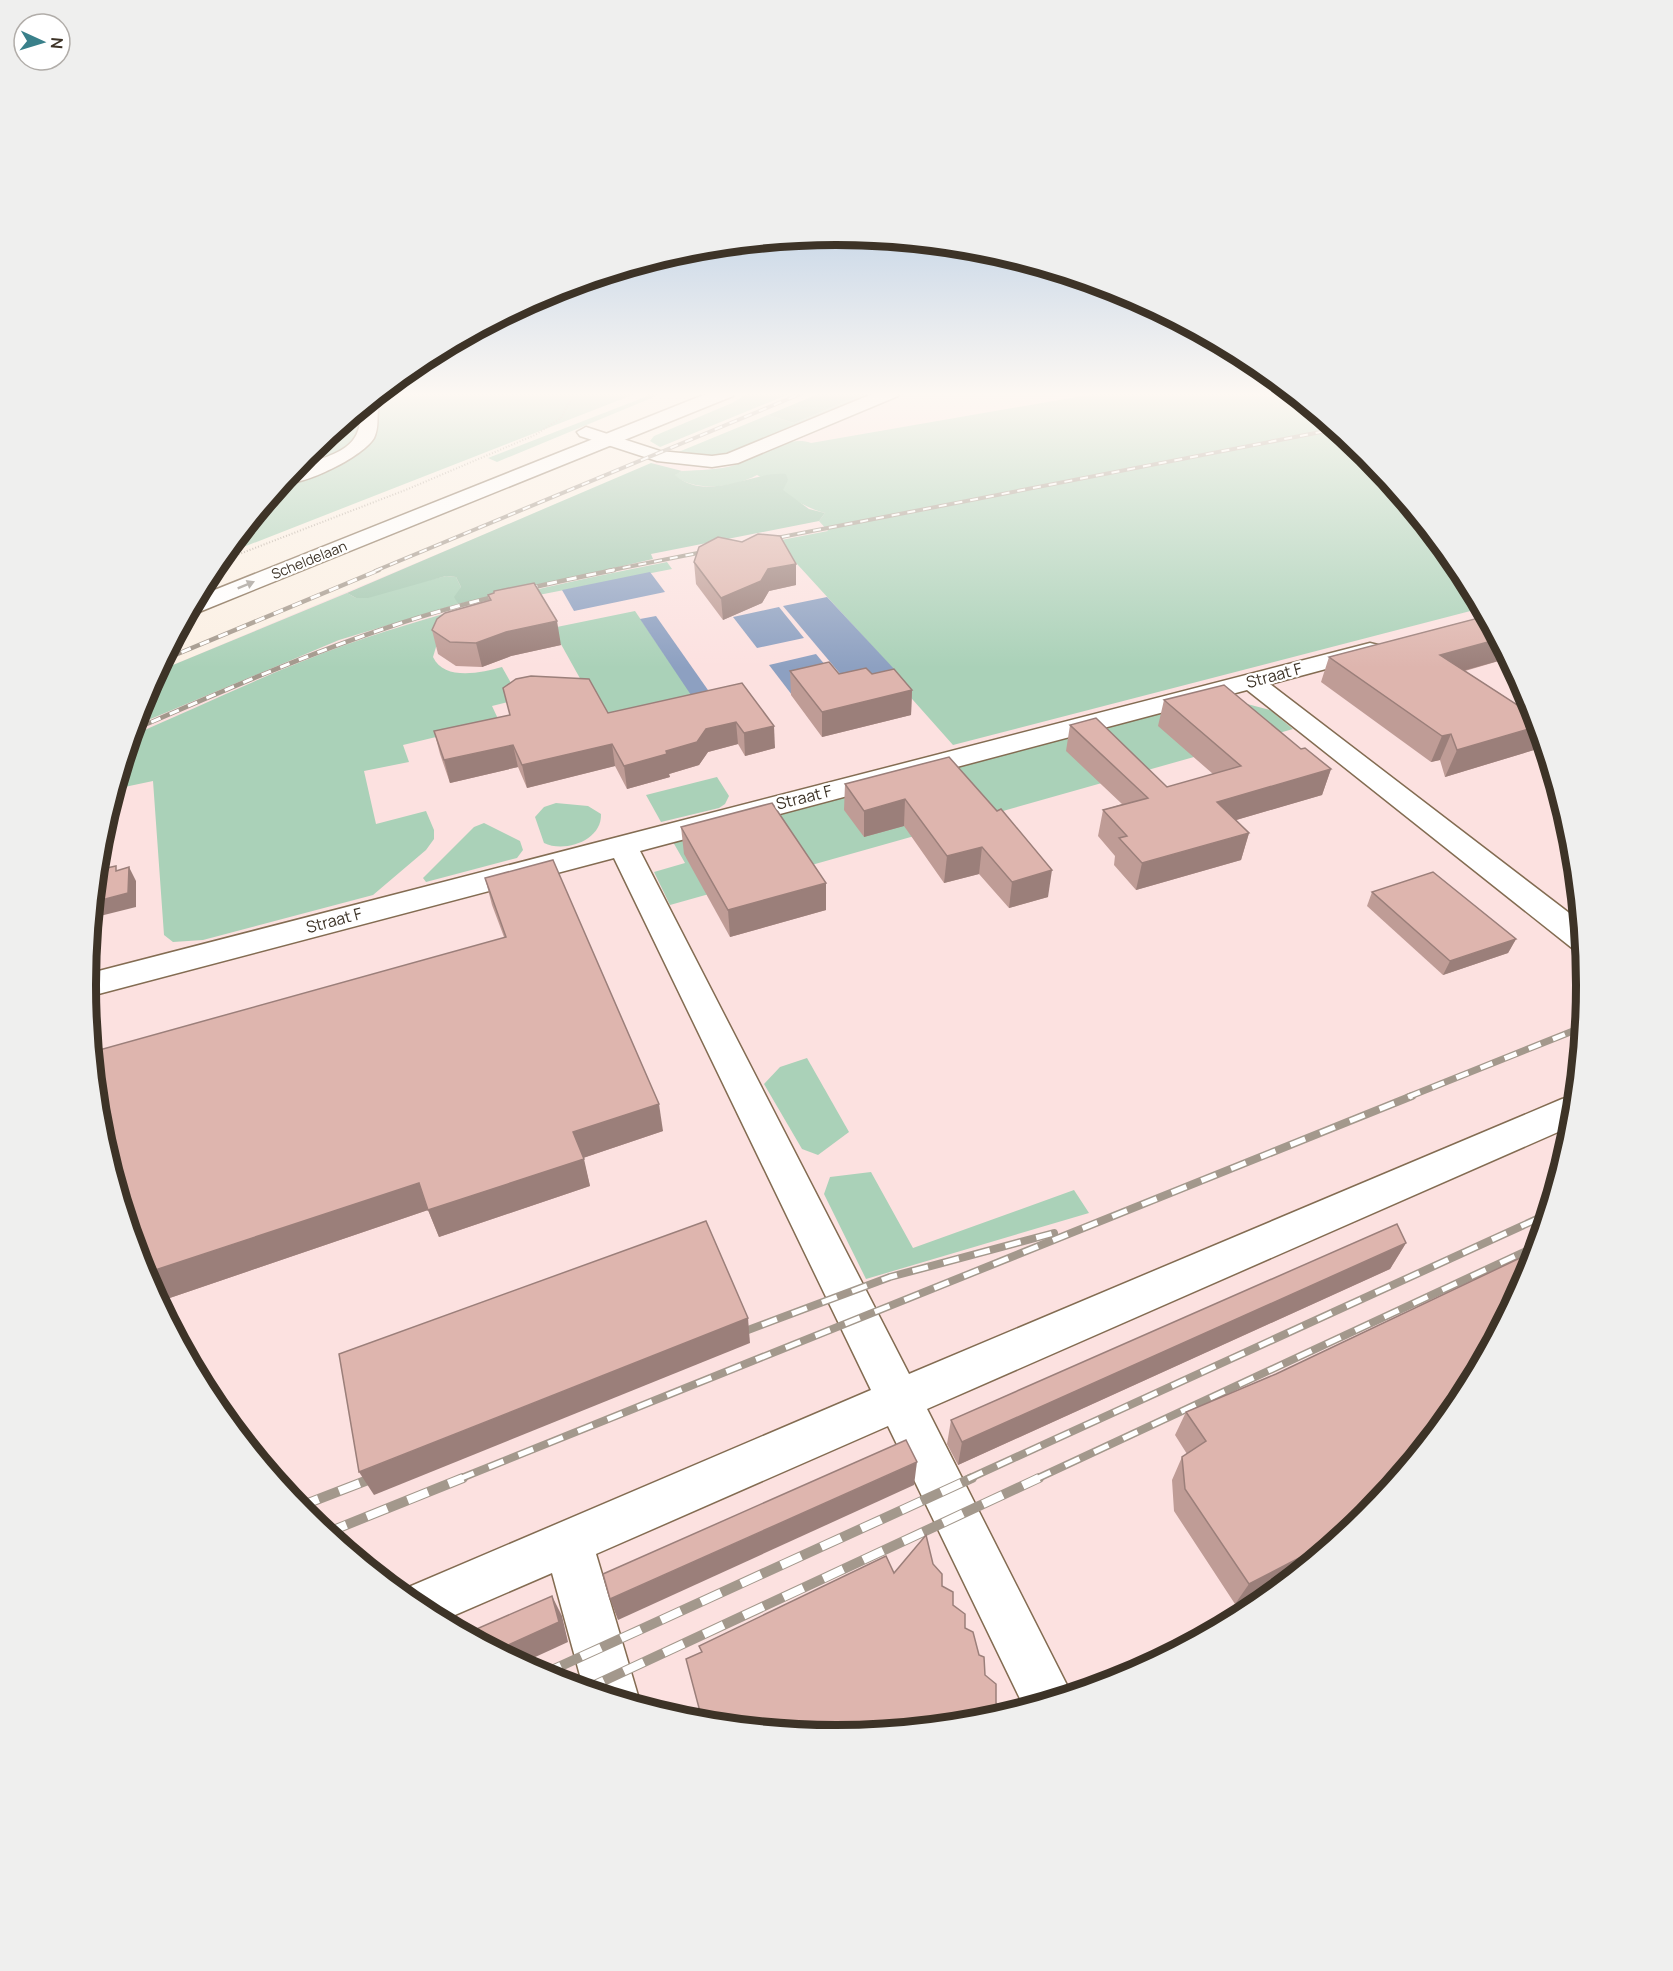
<svg xmlns="http://www.w3.org/2000/svg" width="1673" height="1971" viewBox="0 0 1673 1971" font-family="Manrope,sans-serif">
<style>
.industrial{fill:#fce1e0}
.green{fill:#aad1b8}
.forest{fill:#a0c7af}
.sand{fill:#f2e8c3}
.water{fill:#8da0c1}
.lines{fill:none;stroke-linecap:round;stroke-linejoin:round}
.minor-casing{stroke:#836c52;stroke-width:3}
.major-casing{stroke:#836c52;stroke-width:3}
.path{stroke:#b6ab9f;stroke-width:2;stroke-dasharray:1 2;stroke-linecap:butt}
.minor{fill:#fff;fill-rule:evenodd}
.major{fill:#fff;fill-rule:evenodd}
.rail-far4-casing{stroke:#a3988c;stroke-width:4}
.rail-far3-casing{stroke:#a3988c;stroke-width:4.5}
.rail-far2-casing{stroke:#a3988c;stroke-width:7}
.rail-far1-casing{stroke:#a3988c;stroke-width:8}
.rail-casing{stroke:#a3988c;stroke-width:10}
.rail-far4{stroke:#fff;stroke-width:2;stroke-dasharray:8;stroke-linecap:butt}
.rail-far3{stroke:#fff;stroke-width:3;stroke-dasharray:10;stroke-linecap:butt}
.rail-far2{stroke:#fff;stroke-width:4.5;stroke-dasharray:13;stroke-linecap:butt}
.rail-far1{stroke:#fff;stroke-width:5;stroke-dasharray:16;stroke-linecap:butt}
.rail{stroke:#fff;stroke-width:8;stroke-dasharray:22;stroke-linecap:butt}
.wall{fill:#bf9c96}
.shaded-wall{fill:#9b7f7a}
.building{fill:#deb5ae;stroke:#9b7f7a;stroke-width:1.5}
.oneway{fill:#9e9993}
.labels{text-anchor:middle;stroke-width:4.5;stroke-linejoin:round;paint-order:stroke}
.far-street-label{font-size:14px;fill:#3d3327;stroke:#fff}
.street-label{font-size:16px;fill:#3d3327;stroke:#fff}
.rim{fill:none;stroke:#3d3327;stroke-width:8}
</style>
<rect width="100%" height="100%" fill="#fbf0e4"/>
<!-- industrial -->
<path class="industrial" d="M823 392H1292L1368 455 1461 569 1530 698 1573 839 1587 985 1573 1132 1530 1273 1367 1517 1253 1610 1124 1679 983 1722 836 1736 690 1722 549 1679 419 1610 305 1516 212 1402 143 1273 100 1132 86 985 100 839 143 698 156 672Z"/>
<!-- green -->
<g class="green">
<path d="M381 392H640L223 555 300 462 336 445 347 428 345 422Z"/>
<path d="M651 392H666L497 462 488 458 645 397Z"/>
<path d="M750 392H794L660 447 650 441 654 436 732 403Z"/>
<path d="M869 392H878L725 454 710 457 676 453 768 415 794 423Z"/>
<path d="M1105 392H1292L1368 455 1461 569 1482 608 953 745 889 673 895 671 776 541 828 531 819 521 825 513C800 507 779 488 757 475 735 487 695 493 674 475L682 471C700 470 718 470 735 465 757 458 787 434 811 443Z"/>
<path d="M667 562 672 569 518 599 448 635 436 647 433 657C444 681 481 673 502 667L520 699 492 706 508 740 436 737 403 745 409 762 364 771 376 824 426 811 434 830V839L426 850 373 895 203 940 173 942 164 935 153 781 115 789 131 736C202 705 273 671 345 645 450 608 558 583 667 562Z"/>
<path d="M446 576 456 577 461 587 456 599 458 604 339 640 134 726 143 698 156 672 347 593 356 598Z"/>
<path d="M635 611 696 701 612 736 552 628Z"/>
<path d="M1232 700 1270 710 1293 729 670 905 654 872 685 863 673 842 1202 702Z"/>
<path d="M717 777 729 796 725 804 719 808 661 822 646 795Z"/>
<path d="M556 803 588 806 601 814C602 841 564 853 544 843L535 817 544 807Z"/>
<path d="M484 823 520 841 523 850 517 858 426 882 423 878 474 827Z"/>
<path d="M807 1058 849 1132 818 1155 802 1149 764 1084 780 1067Z"/>
<path d="M871 1172 913 1248 1074 1190 1089 1213 866 1279 824 1194 830 1177Z"/>
</g>
<!-- forest -->
<g class="forest">
<path d="M823 392H869L794 423 768 415Z"/>
<path d="M651 463 682 471 675 475C707 503 751 471 786 474L788 480 783 490 809 509 825 513 819 521 651 554 653 559 458 604 454 597 461 587 456 577 446 576 368 598H356L347 593Z"/>
</g>
<!-- sand -->
<path class="sand" d="M345 422 347 428 336 445 300 462Z"/>
<!-- water -->
<g class="water">
<path d="M650 572 665 592 574 611 562 590Z"/>
<path d="M827 597 896 671 847 682 783 606Z"/>
<path d="M779 607 804 638 757 648 733 617Z"/>
<path d="M656 616 715 700 697 704 640 619Z"/>
<path d="M816 654 841 684 792 695 769 665Z"/>
</g>
<g class="lines">
<defs>
<g id="minor">
<path d="M877 392H900L898 396 738 463 712 467 657 461 580 436 577 432 586 427 660 451 712 456 727 454Z"/>
<path d="M379 394 382 398C374 411 381 424 374 438 364 456 302 487 282 483 286 478 290 471 296 469 326 454 364 454 360 410Z"/>
<path d="M1370 643 1378 645 1382 650 1378 655 1270 684 1581 922 1584 951 1572 948 1247 690 640 851 909 1374 1562 1099 1577 1095 1574 1125 927 1409 1072 1695 1025 1709 888 1426 596 1554 639 1699 636 1706 584 1690 552 1573 441 1621 419 1610 397 1592 871 1390 614 858 87 997V974Z"/>
</g>
<path id="major" d="M711 392H735L733 396 199 612 188 613 197 597Z"/>
</defs>
<!-- minor casing -->
<use href="#minor" class="minor-casing"/>
<!-- major casing -->
<use href="#major" class="major-casing"/>
<!-- path -->
<path class="path" d="M216 563 408 489 535 435 561 418 575 392"/>
<!-- minor -->
<use href="#minor" class="minor"/>
<!-- major -->
<use href="#major" class="major"/>
<defs>
<g id="rail-far4">
<path d="M766 540 1336 429"/>
<path d="M375 571 805 392"/>
<path d="M607 571 713 550"/>
</g>
<g id="rail-far3">
<path d="M163 660 379 570"/>
<path d="M133 730C218 693 304 655 392 626 464 602 539 585 614 570"/>
</g>
<path id="rail-far2" d="M1408 1097 1583 1027"/>
<g id="rail-far1">
<path d="M732 1336 890 1277 1054 1233"/>
<path d="M369 1479 380 1475"/>
<path d="M459 1479 1412 1096"/>
<path d="M968 1479 1548 1214"/>
<path d="M1036 1479 1539 1245"/>
</g>
<g id="rail">
<path d="M298 1507 373 1478"/>
<path d="M326 1533 463 1478"/>
<path d="M541 1675 972 1478"/>
<path d="M584 1690 1039 1478"/>
</g>
</defs>
<!-- rail-far4 casing -->
<use href="#rail-far4" class="rail-far4-casing"/>
<!-- rail-far3 casing -->
<use href="#rail-far3" class="rail-far3-casing"/>
<!-- rail-far2 casing -->
<use href="#rail-far2" class="rail-far2-casing"/>
<!-- rail-far1 casing -->
<use href="#rail-far1" class="rail-far1-casing"/>
<!-- rail casing -->
<use href="#rail" class="rail-casing"/>
<!-- rail-far4 -->
<use href="#rail-far4" class="rail-far4"/>
<!-- rail-far3 -->
<use href="#rail-far3" class="rail-far3"/>
<!-- rail-far2 -->
<use href="#rail-far2" class="rail-far2"/>
<!-- rail-far1 -->
<use href="#rail-far1" class="rail-far1"/>
<!-- rail -->
<use href="#rail" class="rail"/>
</g>
<!-- wall -->
<g class="wall">
<path d="M694 562 796 564V585L769 591 762 603 723 620 696 584Z"/>
<path d="M488 595 561 645 511 656 482 667 456 666 438 654 432 630 489 600Z"/>
<path d="M1486 616 1509 658 1465 671 1536 717 1541 735 1534 750 1445 777 1440 760 1431 762 1321 682 1329 657Z"/>
<path d="M790 671 839 674H872L912 690 911 715 822 737 791 695Z"/>
<path d="M742 683 775 748 745 756 738 744 708 752 699 765 669 774 670 777 627 789 615 766 527 788 518 767 450 783 440 754 434 731 510 715 503 688 608 713Z"/>
<path d="M1164 700 1301 749 1331 769 1322 795 1236 820 1249 833 1241 860 1136 890 1114 865 1115 856 1098 836 1103 810 1122 804 1066 751 1070 725 1167 787 1213 774 1158 726Z"/>
<path d="M949 757 1048 897 1009 908 979 874 944 883 904 826 864 837 844 810 845 784Z"/>
<path d="M681 827 826 910 730 937 684 854Z"/>
<path d="M485 878 663 1131 583 1158 590 1186 439 1237 428 1210 158 1302 143 1273 504 937 492 905Z"/>
<path d="M1372 892 1516 939 1508 953 1443 975 1367 906Z"/>
<path d="M1406 1243 1390 1269 958 1465 947 1444 951 1420Z"/>
<path d="M1537 1250 1235 1604 1174 1511 1172 1480 1182 1457 1187 1454 1175 1435 1186 1412 1276 1374Z"/>
</g>
<!-- shaded-wall -->
<g class="shaded-wall">
<path d="M796 564V585L769 591 762 603 723 620 721 598 768 569Z"/>
<path d="M557 621 561 645 511 656 482 667 476 643 506 632Z"/>
<path d="M1499 639 1509 658 1430 680 1440 655Z"/>
<path d="M912 690 911 715 822 737V712Z"/>
<path d="M736 722 738 744 708 752 699 765 669 774 670 777 627 789 624 766 666 751 706 729Z"/>
<path d="M774 726 775 748 745 756 744 733Z"/>
<path d="M1539 726 1541 735 1534 750 1445 777 1457 750Z"/>
<path d="M1451 734 1440 760 1431 762 1442 736Z"/>
<path d="M612 744 615 766 527 788 522 765Z"/>
<path d="M513 745 518 767 450 783 444 760Z"/>
<path d="M1331 769 1322 795 1209 828 1217 802Z"/>
<path d="M905 799 904 826 864 837V811Z"/>
<path d="M1249 833 1241 860 1136 890 1142 863Z"/>
<path d="M982 847 979 874 944 883 947 856Z"/>
<path d="M129 867 136 881V907L96 917 93 912 94 902Z"/>
<path d="M1052 870 1048 897 1009 908 1012 882Z"/>
<path d="M826 883V910L730 937 728 910Z"/>
<path d="M1516 939 1508 953 1443 975 1450 961Z"/>
<path d="M659 1104 663 1131 580 1159 573 1132Z"/>
<path d="M584 1159 590 1186 439 1237 428 1210 158 1302 143 1274 419 1183Z"/>
<path d="M1406 1243 1390 1269 958 1465 962 1442Z"/>
<path d="M748 1318 750 1343 374 1495 359 1472Z"/>
<path d="M917 1462 914 1485 618 1620 610 1599Z"/>
<path d="M1349 1532 1305 1568 1235 1604 1249 1584Z"/>
<path d="M552 1596 562 1616 568 1642 520 1664 495 1651Z"/>
</g>
<!-- building -->
<g class="building">
<path d="M758 534 780 536 796 564 768 569 761 581 721 598 694 562 699 547 718 537 742 542Z"/>
<path d="M534 583 557 621 506 632 476 643 450 642 432 630 437 619 445 613 491 600 488 595 494 593V591Z"/>
<path d="M1486 616 1499 639 1440 655 1536 717 1539 726 1457 750 1451 734 1442 736 1329 657Z"/>
<path d="M829 662 839 674 866 668 872 674 894 669 912 690 822 712 790 671Z"/>
<path d="M531 676 589 679 608 713 742 683 774 726 744 733 736 722 706 729 697 742 666 751 667 754 624 766 612 744 522 765 513 745 444 760 434 731 510 715 503 688 516 679Z"/>
<path d="M1224 685 1301 749 1305 748 1331 769 1217 802 1249 833 1142 863 1119 838 1127 836 1103 810 1148 798 1070 725 1096 718 1167 787 1241 766 1164 700Z"/>
<path d="M949 757 997 811 1001 809 1052 870 1012 882 982 847 947 856 905 799 864 811 845 784Z"/>
<path d="M772 803 826 883 728 910 681 827Z"/>
<path d="M553 860 659 1104 573 1132 584 1159 428 1210 419 1183 143 1274 100 1132 92 1052 506 937 485 878Z"/>
<path d="M116 866V871L129 867 128 893 94 902 97 870Z"/>
<path d="M1433 872 1516 939 1450 961 1372 892Z"/>
<path d="M706 1221 748 1318 359 1472 339 1354Z"/>
<path d="M1397 1224 1406 1243 962 1442 951 1420Z"/>
<path d="M1537 1250 1530 1273 1461 1403 1367 1517 1349 1532 1249 1584 1185 1489 1182 1457 1206 1441 1186 1412 1276 1374Z"/>
<path d="M906 1440 917 1462 610 1599 603 1574Z"/>
<path d="M926 1535 933 1564 942 1574V1586L953 1592V1605L965 1614V1628L973 1632 979 1655 984 1657 985 1675 996 1684V1703L1011 1714 983 1722 836 1736 703 1723 686 1659 702 1652 699 1646 886 1556 894 1573Z"/>
<path d="M552 1596 559 1622 495 1651 465 1634Z"/>
</g>
<!-- one-way arrows -->
<defs><path id="oneway-solid" d="M-6-.8H1V-3.2L6.5 0L1 3.2V.8H-6Z" transform="scale(1.5)"/></defs>
<use class="oneway" href="#oneway-solid" transform="translate(246 585) rotate(-22)"/>
<!-- sky -->
<linearGradient id="sky" x2="0" y2="1"><stop stop-color="#83acd8"/><stop offset="0.59" stop-color="#fdf8f3"/><stop offset="1" stop-color="#fdf8f3" stop-opacity="0"/></linearGradient>
<rect width="1673" height="668" fill="url(#sky)"/>
<g class="labels">
<!-- far-street labels -->
<g class="far-street-label">
<text transform="translate(309 560) rotate(-22)" y="5">Scheldelaan</text>
</g>
<!-- street labels -->
<g class="street-label">
<text transform="translate(1274 675) rotate(-15)" y="6">Straat F</text>
<text transform="translate(804 797) rotate(-14)" y="6">Straat F</text>
<text transform="translate(334 920) rotate(-15)" y="6">Straat F</text>
</g>
</g>
<!-- crop -->
<path d="M0 0H1673V1971H0ZM96 985a740 740 0 1 1 1480 0a740 740 0 1 1-1480 0Z" fill="#efefee" fill-rule="evenodd"/>
<path class="rim" d="M96 985a740 740 0 1 1 1480 0a740 740 0 1 1-1480 0Z"/>
<!-- north arrow -->
<g transform="translate(42 42) rotate(94)"><circle r="28" fill="#ffffff" stroke="#b1ada9" stroke-width="1.5"/>
<path d="M0-4.5L10 22L0 15L-10 22Z" fill="#39808a"/>
<text y="-9" font-size="16" font-weight="bold" text-anchor="middle" fill="#3d3327">N</text>
</g>
</svg>
